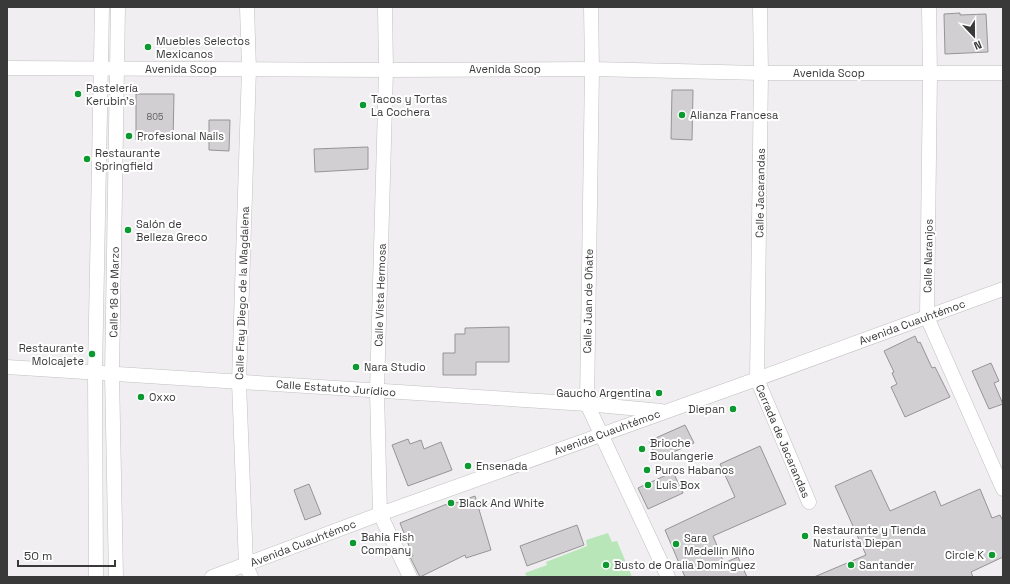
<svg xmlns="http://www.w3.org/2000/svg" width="1010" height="584" viewBox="0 0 1010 584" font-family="'Space Grotesk',sans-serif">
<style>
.green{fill:#b8e6b9}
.building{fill:#d1cfd1;stroke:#969496}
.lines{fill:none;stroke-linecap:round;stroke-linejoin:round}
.minor-casing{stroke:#c2c0c2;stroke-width:15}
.minor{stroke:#fff;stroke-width:14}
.poi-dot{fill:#0b9930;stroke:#fff;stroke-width:1.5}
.labels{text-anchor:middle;stroke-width:4;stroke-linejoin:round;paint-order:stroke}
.number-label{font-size:9px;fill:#605e60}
.poi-label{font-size:11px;fill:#3a393a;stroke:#fff;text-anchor:start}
.street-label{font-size:11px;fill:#3a393a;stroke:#fff}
</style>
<rect width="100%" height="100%" fill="#f0eef0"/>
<!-- green -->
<path class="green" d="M608 533 612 542 617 541 632 577H527L525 573 547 565 546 562 587 546 586 540Z"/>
<!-- building -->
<g class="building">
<path d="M960 13V15L986 14 988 52 945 54 944 14Z"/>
<path d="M672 90H693L692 140 671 139Z"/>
<path d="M136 94H174L173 140H136Z"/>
<path d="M209 120H230L229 151 209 150Z"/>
<path d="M368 147V169L315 172 314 149Z"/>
<path d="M509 327V362H476V375H443V353H455V334H465V328Z"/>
<path d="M915 336 918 343 920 342 932 368 935 367 950 397 905 417 891 387 897 384 892 373 894 372 884 351Z"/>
<path d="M991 363 999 381 994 383 1003 404 989 409 972 371Z"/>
<path d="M685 425 694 443 657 459 649 441Z"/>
<path d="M408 439 410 444 421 440 424 449 441 442 452 470 408 486 392 445Z"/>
<path d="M760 446 786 504 713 536 724 563 738 557 747 577H685L665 530 735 497 720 464Z"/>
<path d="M871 470 890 511 935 491 941 506 980 489 992 518 1000 515 1003 521V557L971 572 973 577H814L866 555 835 486Z"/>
<path d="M673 472 683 493 648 509 638 488Z"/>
<path d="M309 484 321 514 305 520 294 490Z"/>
<path d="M475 496 491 550 466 558 465 555 420 577 410 557 413 556 400 523 447 504V506Z"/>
<path d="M577 525 584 545 527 566 520 546Z"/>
</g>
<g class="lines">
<defs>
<g id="minor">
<path d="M247 7 249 69 239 382 246 565 251 577"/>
<path d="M385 7 386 70 377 391 380 514 410 577"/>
<path d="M591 7 592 69 587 404 668 577"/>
<path d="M760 7 761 73 757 379 809 502"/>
<path d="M929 7 930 74 927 317 1003 489"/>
<path d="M7 68 386 70 592 69 761 73H1003"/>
<path d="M7 367 587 404 661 411"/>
<path d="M96 577 95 373 102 7"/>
<path d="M116 577 112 374 118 7"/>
<path d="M212 577 380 514 757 379 1003 289"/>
</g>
</defs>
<!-- minor casing -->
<use href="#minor" class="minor-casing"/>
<!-- minor -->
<use href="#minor" class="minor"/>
</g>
<!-- markers -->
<g class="poi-dot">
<circle cx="148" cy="47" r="4"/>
<circle cx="78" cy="94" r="4"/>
<circle cx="363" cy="105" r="4"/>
<circle cx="682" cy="115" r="4"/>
<circle cx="129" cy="136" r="4"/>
<circle cx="87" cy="159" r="4"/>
<circle cx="128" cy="230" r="4"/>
<circle cx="92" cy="354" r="4"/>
<circle cx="356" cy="367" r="4"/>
<circle cx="659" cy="393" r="4"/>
<circle cx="141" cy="397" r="4"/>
<circle cx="733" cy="409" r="4"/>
<circle cx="642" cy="449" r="4"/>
<circle cx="468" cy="466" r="4"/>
<circle cx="647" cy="470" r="4"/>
<circle cx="648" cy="485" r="4"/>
<circle cx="451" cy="503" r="4"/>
<circle cx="805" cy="536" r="4"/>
<circle cx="353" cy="543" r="4"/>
<circle cx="676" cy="544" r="4"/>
<circle cx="992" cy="555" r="4"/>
<circle cx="606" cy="565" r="4"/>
<circle cx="851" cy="565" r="4"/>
</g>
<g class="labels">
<!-- number labels -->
<g class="number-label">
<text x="155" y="120">805</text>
</g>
<!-- poi labels -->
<g class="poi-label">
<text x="156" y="45">Muebles Selectos<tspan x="156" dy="13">Mexicanos</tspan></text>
<text x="86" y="92">Pastelería<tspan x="86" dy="13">Kerubin's</tspan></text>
<text x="371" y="103">Tacos y Tortas<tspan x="371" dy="13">La Cochera</tspan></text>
<text x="690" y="119">Alianza Francesa</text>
<text x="137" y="140">Profesional Nails</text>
<text x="95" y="157">Restaurante<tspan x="95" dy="13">Springfield</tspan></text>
<text x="136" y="228">Salón de<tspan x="136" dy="13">Belleza Greco</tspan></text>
<text x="84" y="352" text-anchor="end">Restaurante<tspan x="84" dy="13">Molcajete</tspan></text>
<text x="364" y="371">Nara Studio</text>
<text x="651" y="397" text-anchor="end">Gaucho Argentina</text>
<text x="149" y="401">Oxxo</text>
<text x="725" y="413" text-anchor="end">Diepan</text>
<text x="650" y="447">Brioche<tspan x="650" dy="13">Boulangerie</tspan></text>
<text x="476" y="470">Ensenada</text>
<text x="655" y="474">Puros Habanos</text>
<text x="656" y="489">Luis Box</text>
<text x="459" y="507">Black And White</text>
<text x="813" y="534">Restaurante y Tienda<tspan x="813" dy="13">Naturista Diepan</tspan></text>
<text x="361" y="541">Bahia Fish<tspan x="361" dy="13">Company</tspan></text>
<text x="684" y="542">Sara<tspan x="684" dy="13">Medellín Niño</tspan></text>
<text x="984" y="559" text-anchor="end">Circle K</text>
<text x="614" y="569">Busto de Oralia Dominguez</text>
<text x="859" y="569">Santander</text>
</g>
<!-- street labels -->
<g class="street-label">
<text x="181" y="73">Avenida Scop</text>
<text x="505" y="73">Avenida Scop</text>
<text x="829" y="77">Avenida Scop</text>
<text transform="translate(760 193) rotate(-89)" y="4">Calle Jacarandas</text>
<text transform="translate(928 256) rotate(-89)" y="4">Calle Naranjos</text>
<text transform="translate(114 292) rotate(-89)" y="4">Calle 18 de Marzo</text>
<text transform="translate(242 293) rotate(-88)" y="4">Calle Fray Diego de la Magdalena</text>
<text transform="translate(380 295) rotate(-88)" y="4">Calle Vista Hermosa</text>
<text transform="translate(588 301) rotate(-89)" y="4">Calle Juan de Oñate</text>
<text transform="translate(912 322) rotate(-20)" y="4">Avenida Cuauhtémoc</text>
<text transform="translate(336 388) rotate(4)" y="4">Calle Estatuto Jurídico</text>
<text transform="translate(607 432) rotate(-20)" y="4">Avenida Cuauhtémoc</text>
<text transform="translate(783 441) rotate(67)" y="4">Cerrada de Jacarandas</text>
<text transform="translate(303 543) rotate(-21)" y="4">Avenida Cuauhtémoc</text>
</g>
</g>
<!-- border -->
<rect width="1010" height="584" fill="none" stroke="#3a393a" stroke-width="16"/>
<!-- north arrow -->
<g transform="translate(974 36) rotate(158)" stroke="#ffffff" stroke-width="3" paint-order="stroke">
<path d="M0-3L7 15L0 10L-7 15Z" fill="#3a393a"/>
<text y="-6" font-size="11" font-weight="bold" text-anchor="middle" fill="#3a393a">N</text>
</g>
<!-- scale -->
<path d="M18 560v6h97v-6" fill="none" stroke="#3a393a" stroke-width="2"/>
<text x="24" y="560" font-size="12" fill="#3a393a" stroke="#ffffff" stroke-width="3" paint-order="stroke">50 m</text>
</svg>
